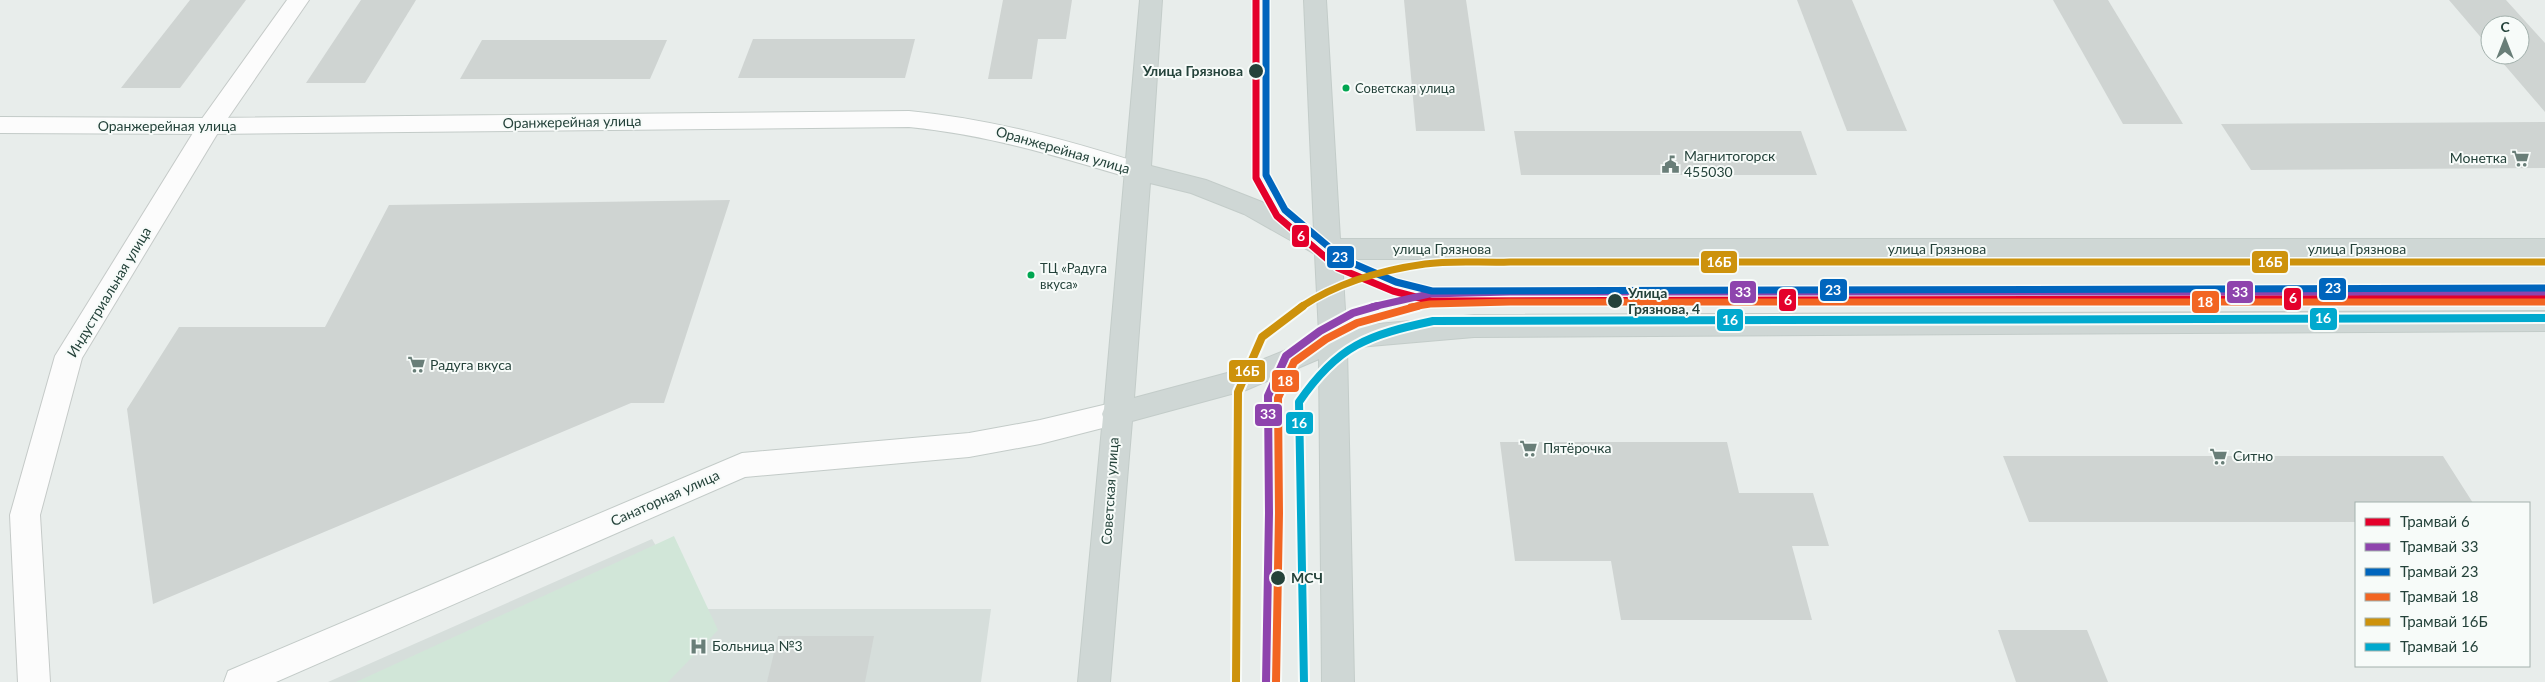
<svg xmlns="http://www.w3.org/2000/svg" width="2545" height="682" viewBox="0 0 2545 682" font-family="Lato,sans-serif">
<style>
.built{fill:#d6dedb}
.green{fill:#d1e6d8}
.building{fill:#cfd4d2}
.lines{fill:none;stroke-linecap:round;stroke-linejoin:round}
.minor-casing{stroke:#c5cac8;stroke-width:2}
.secondary-casing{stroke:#c3cbc8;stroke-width:2}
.primary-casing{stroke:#c3ccc9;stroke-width:2}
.minor{fill:#fcfcfc;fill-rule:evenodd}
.secondary{fill:#fcfcfc;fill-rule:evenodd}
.primary{fill:#cfd7d5;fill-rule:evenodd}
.tram-1-casing{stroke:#f7fbf9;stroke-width:10}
.tram-2-far1-casing{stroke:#f7fbf9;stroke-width:10}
.tram-2-casing{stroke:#f7fbf9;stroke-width:12}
.tram-3-casing{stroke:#f7fbf9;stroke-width:10}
.tram-4-far1-casing{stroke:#f7fbf9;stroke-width:10}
.tram-4-casing{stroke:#f7fbf9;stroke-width:12}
.tram-5-far1-casing{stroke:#f7fbf9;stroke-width:10}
.tram-5-casing{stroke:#f7fbf9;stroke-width:12}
.tram-6-casing{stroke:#f7fbf9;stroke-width:12}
.tram-1{stroke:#e4002b;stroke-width:7}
.tram-2-far1{stroke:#8e44ad;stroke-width:7}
.tram-2{stroke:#8e44ad;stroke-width:8}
.tram-3{stroke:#0065bd;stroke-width:7}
.tram-4-far1{stroke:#f26522;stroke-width:7}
.tram-4{stroke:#f26522;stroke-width:8}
.tram-5-far1{stroke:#cd920c;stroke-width:7}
.tram-5{stroke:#cd920c;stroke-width:8}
.tram-6{stroke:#00a9ce;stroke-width:8}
.stop-dot{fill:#24423a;stroke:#f7fbf9;stroke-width:2}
.bus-dot{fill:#00a651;stroke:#f7fbf9;stroke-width:2}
.labels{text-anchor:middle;stroke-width:4;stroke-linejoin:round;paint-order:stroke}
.bus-label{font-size:13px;fill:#24423a;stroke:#f7fbf9;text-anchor:start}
.stop-label{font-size:14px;font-weight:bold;fill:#24423a;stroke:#f7fbf9;text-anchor:start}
.street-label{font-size:14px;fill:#24423a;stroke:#f7fbf9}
.poi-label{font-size:14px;fill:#24423a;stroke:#f7fbf9;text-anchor:start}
.line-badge{stroke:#f7fbf9;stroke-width:2}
.badge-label{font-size:14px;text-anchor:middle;font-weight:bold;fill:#fff}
</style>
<rect width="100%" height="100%" fill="#e8edeb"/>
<!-- built -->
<path class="built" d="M652 539 692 609H991L981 682H328Z"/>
<!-- green -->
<path class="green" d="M674 536 718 630 668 682H356Z"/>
<!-- building -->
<g class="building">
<path d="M190 0H246L180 88H121Z"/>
<path d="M361 0H416L365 83H306Z"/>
<path d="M1003 0H1072L1066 39H1038L1032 79H988Z"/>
<path d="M1404 0H1466L1485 131H1416Z"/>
<path d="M1797 0H1852L1907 131H1847Z"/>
<path d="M2053 0H2108L2183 124H2123Z"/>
<path d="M2449 0H2506L2545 43V112L2496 55H2520V25H2490V48Z"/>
<path d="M753 39H915L905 78H738Z"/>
<path d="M482 40H667L650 79H460Z"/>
<path d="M2545 122V168L2251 170 2221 124Z"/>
<path d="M1514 131H1801L1817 175H1521Z"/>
<path d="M730 200 664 403H631L153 604 127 409 179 327H325L389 205Z"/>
<path d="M1500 442H1727L1739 493H1813L1829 546H1792L1812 620H1621L1611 561H1515Z"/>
<path d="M2003 456H2443L2473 503H2356V522H2029Z"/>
<path d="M1998 630H2087L2108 682H2016Z"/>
<path d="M778 636H874L865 682H767Z"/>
</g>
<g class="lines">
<defs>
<path id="minor" d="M287 0H309L219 131 82 358 40 515 50 682H18L10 515 55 356 201 120Z"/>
<g id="secondary">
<path d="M909 111C991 119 1068 140 1146 165L1149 171 1146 177 1137 180C1060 157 990 135 909 127L210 134 0 133V117L210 118Z"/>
<path d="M1116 402 1126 406 1130 414 1126 422 1040 444 969 457 745 477 276 682H224L228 671 742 453 969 433 1040 420Z"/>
</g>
<path id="primary" d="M1140 0H1162L1151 166 1206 180 1262 202 1314 230 1304 0H1326L1340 239H2545V259H1342L1346 327 1474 315 2545 311V331L1474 337 1347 348 1354 682H1322L1319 359 1246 390 1132 421 1110 682H1078L1103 417 1102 414 1104 409ZM1150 183 1191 193 1244 214 1315 254 1319 334 1284 351 1231 372 1134 398Z"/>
</defs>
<!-- minor casing -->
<use href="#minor" class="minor-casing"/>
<!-- secondary casing -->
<use href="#secondary" class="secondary-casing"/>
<!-- primary casing -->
<use href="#primary" class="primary-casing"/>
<!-- minor -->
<use href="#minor" class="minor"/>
<!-- secondary -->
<use href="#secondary" class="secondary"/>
<!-- primary -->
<use href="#primary" class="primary"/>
<defs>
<path id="tram-1" d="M1256 0V178L1277 216 1338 268 1393 291 1431 301 2545 298"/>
<path id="tram-2-far1" d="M1372 307 1429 294 1510 292H2545"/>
<path id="tram-2" d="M1266 682 1269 513 1268 396 1286 356 1320 331 1353 313 1377 306"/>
<path id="tram-3" d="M1266 0V175L1285 210 1343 259 1396 282 1432 291 2545 288"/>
<path id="tram-4-far1" d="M1411 307 1430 304 1510 302H2545"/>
<path id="tram-4" d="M1276 682 1279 513 1278 398 1294 362 1326 339 1357 323 1418 306"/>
<path id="tram-5-far1" d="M1301 307C1337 283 1382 270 1425 264 1452 260 1482 263 1510 262H2545"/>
<path id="tram-5" d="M1236 682 1238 392 1262 337 1303 306"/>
<path id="tram-6" d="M1304 682 1299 402C1338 345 1368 335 1433 321L2545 318"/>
</defs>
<!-- tram-1 casing -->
<use href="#tram-1" class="tram-1-casing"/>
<!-- tram-2-far1 casing -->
<use href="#tram-2-far1" class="tram-2-far1-casing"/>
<!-- tram-2 casing -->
<use href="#tram-2" class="tram-2-casing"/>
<!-- tram-3 casing -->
<use href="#tram-3" class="tram-3-casing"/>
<!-- tram-4-far1 casing -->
<use href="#tram-4-far1" class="tram-4-far1-casing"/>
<!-- tram-4 casing -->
<use href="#tram-4" class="tram-4-casing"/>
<!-- tram-5-far1 casing -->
<use href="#tram-5-far1" class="tram-5-far1-casing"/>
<!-- tram-5 casing -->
<use href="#tram-5" class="tram-5-casing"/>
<!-- tram-6 casing -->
<use href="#tram-6" class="tram-6-casing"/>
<!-- tram-1 -->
<use href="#tram-1" class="tram-1"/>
<!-- tram-2-far1 -->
<use href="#tram-2-far1" class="tram-2-far1"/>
<!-- tram-2 -->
<use href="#tram-2" class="tram-2"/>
<!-- tram-3 -->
<use href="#tram-3" class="tram-3"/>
<!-- tram-4-far1 -->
<use href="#tram-4-far1" class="tram-4-far1"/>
<!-- tram-4 -->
<use href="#tram-4" class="tram-4"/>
<!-- tram-5-far1 -->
<use href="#tram-5-far1" class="tram-5-far1"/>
<!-- tram-5 -->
<use href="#tram-5" class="tram-5"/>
<!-- tram-6 -->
<use href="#tram-6" class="tram-6"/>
</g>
<!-- icons -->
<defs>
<symbol id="supermarket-bare" viewBox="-9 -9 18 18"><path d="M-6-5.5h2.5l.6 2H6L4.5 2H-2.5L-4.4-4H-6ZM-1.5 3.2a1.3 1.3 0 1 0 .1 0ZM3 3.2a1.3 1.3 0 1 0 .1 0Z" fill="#697e78" stroke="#f7fbf9" stroke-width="2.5" paint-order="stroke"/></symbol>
<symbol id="civic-bare" viewBox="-9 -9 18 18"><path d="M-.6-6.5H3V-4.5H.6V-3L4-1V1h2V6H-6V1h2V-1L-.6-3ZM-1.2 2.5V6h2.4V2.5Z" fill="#697e78" stroke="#f7fbf9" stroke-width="2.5" paint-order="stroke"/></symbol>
<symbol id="hospital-bare" viewBox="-9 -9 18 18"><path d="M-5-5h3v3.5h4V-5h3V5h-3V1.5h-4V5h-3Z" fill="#697e78" stroke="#f7fbf9" stroke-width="2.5" paint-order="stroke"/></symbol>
</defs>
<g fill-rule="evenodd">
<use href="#supermarket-bare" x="2508" y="146" width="25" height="25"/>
<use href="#civic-bare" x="1658" y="152" width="25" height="25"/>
<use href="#supermarket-bare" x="404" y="352" width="25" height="25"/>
<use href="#supermarket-bare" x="1516" y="436" width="25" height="25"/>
<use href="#supermarket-bare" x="2206" y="444" width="25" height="25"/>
<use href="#hospital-bare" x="686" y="634" width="25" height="25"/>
</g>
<!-- markers -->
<g class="stop-dot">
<circle cx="1256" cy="71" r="8"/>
<circle cx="1615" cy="301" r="8"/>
<circle cx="1278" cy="578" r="8"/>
</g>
<g class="bus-dot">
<circle cx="1346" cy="88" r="4.5"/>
<circle cx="1031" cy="275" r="4.5"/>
</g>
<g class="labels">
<!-- bus labels -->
<g class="bus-label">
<text x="1355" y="93">Советская улица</text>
<text x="1040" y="273">ТЦ «Радуга<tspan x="1040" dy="16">вкуса»</tspan></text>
</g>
<!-- stop labels -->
<g class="stop-label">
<text x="1243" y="76" text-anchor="end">Улица Грязнова</text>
<text x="1628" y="298">Улица<tspan x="1628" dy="16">Грязнова, 4</tspan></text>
<text x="1291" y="583">МСЧ</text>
</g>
<!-- street labels -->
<g class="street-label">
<text transform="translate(572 122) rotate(-1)" y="5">Оранжерейная улица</text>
<text x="167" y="131">Оранжерейная улица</text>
<text transform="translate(1063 150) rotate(16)" y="5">Оранжерейная улица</text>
<text x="1442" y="254">улица Грязнова</text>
<text x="1937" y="254">улица Грязнова</text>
<text x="2357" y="254">улица Грязнова</text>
<text transform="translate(109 292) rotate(-59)" y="5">Индустриальная улица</text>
<text transform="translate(1110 491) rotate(-86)" y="5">Советская улица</text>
<text transform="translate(665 498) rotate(-24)" y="5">Санаторная улица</text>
</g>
<!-- poi labels -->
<g class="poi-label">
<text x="1684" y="161">Магнитогорск<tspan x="1684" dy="16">455030</tspan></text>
<text x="2507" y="163" text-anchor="end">Монетка</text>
<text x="430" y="370">Радуга вкуса</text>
<text x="1543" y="453">Пятёрочка</text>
<text x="2233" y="461">Ситно</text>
<text x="712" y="651">Больница №3</text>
</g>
</g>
<g class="line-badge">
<rect x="1291" y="224" width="19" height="24" rx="5" fill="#e4002b"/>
<rect x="1326" y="245" width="29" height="24" rx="5" fill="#0065bd"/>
<rect x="1700" y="250" width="38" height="24" rx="5" fill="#cd920c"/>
<rect x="2251" y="250" width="38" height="24" rx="5" fill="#cd920c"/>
<rect x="2318" y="277" width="29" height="24" rx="5" fill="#0065bd"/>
<rect x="1819" y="278" width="29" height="24" rx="5" fill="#0065bd"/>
<rect x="1729" y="280" width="28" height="24" rx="5" fill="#8e44ad"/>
<rect x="2226" y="280" width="28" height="24" rx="5" fill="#8e44ad"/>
<rect x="2283" y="287" width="19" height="24" rx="5" fill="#e4002b"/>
<rect x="1778" y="288" width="19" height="24" rx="5" fill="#e4002b"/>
<rect x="2191" y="290" width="29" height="24" rx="5" fill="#f26522"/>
<rect x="2309" y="307" width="29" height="24" rx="5" fill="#00a9ce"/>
<rect x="1716" y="308" width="28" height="24" rx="5" fill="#00a9ce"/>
<rect x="1228" y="359" width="38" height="24" rx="5" fill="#cd920c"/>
<rect x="1271" y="369" width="29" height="24" rx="5" fill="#f26522"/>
<rect x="1254" y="403" width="29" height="24" rx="5" fill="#8e44ad"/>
<rect x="1285" y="411" width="29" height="24" rx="5" fill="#00a9ce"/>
</g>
<g class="badge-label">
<text x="1301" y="241">6</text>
<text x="1340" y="262">23</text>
<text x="1719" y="267">16Б</text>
<text x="2270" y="267">16Б</text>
<text x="2333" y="293">23</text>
<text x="1833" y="295">23</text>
<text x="1743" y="297">33</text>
<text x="2240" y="297">33</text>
<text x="2293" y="303">6</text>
<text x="1788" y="305">6</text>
<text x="2205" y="307">18</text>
<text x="2323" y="323">16</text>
<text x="1730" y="325">16</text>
<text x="1247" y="376">16Б</text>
<text x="1285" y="386">18</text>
<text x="1268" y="419">33</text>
<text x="1299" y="428">16</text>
</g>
<!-- legend -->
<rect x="2355" y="502" width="175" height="165" fill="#f7fbf9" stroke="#a3b1ad"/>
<rect x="2365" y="518" width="25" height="8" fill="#e4002b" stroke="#a3b1ad"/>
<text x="2400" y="527" font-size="15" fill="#24423a">Трамвай 6</text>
<rect x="2365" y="543" width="25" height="8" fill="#8e44ad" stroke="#a3b1ad"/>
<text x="2400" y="552" font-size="15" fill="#24423a">Трамвай 33</text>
<rect x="2365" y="568" width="25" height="8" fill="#0065bd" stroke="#a3b1ad"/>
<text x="2400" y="577" font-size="15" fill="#24423a">Трамвай 23</text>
<rect x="2365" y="593" width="25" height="8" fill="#f26522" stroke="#a3b1ad"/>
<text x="2400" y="602" font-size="15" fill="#24423a">Трамвай 18</text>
<rect x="2365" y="618" width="25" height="8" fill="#cd920c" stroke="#a3b1ad"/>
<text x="2400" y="627" font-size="15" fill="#24423a">Трамвай 16Б</text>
<rect x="2365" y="643" width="25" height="8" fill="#00a9ce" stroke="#a3b1ad"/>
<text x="2400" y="652" font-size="15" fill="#24423a">Трамвай 16</text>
<!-- north arrow -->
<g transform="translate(2505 40)"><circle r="24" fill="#f7fbf9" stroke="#a3b1ad"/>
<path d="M0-4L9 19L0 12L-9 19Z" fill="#697e78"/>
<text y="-8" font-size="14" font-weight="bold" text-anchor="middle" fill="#24423a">С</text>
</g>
</svg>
